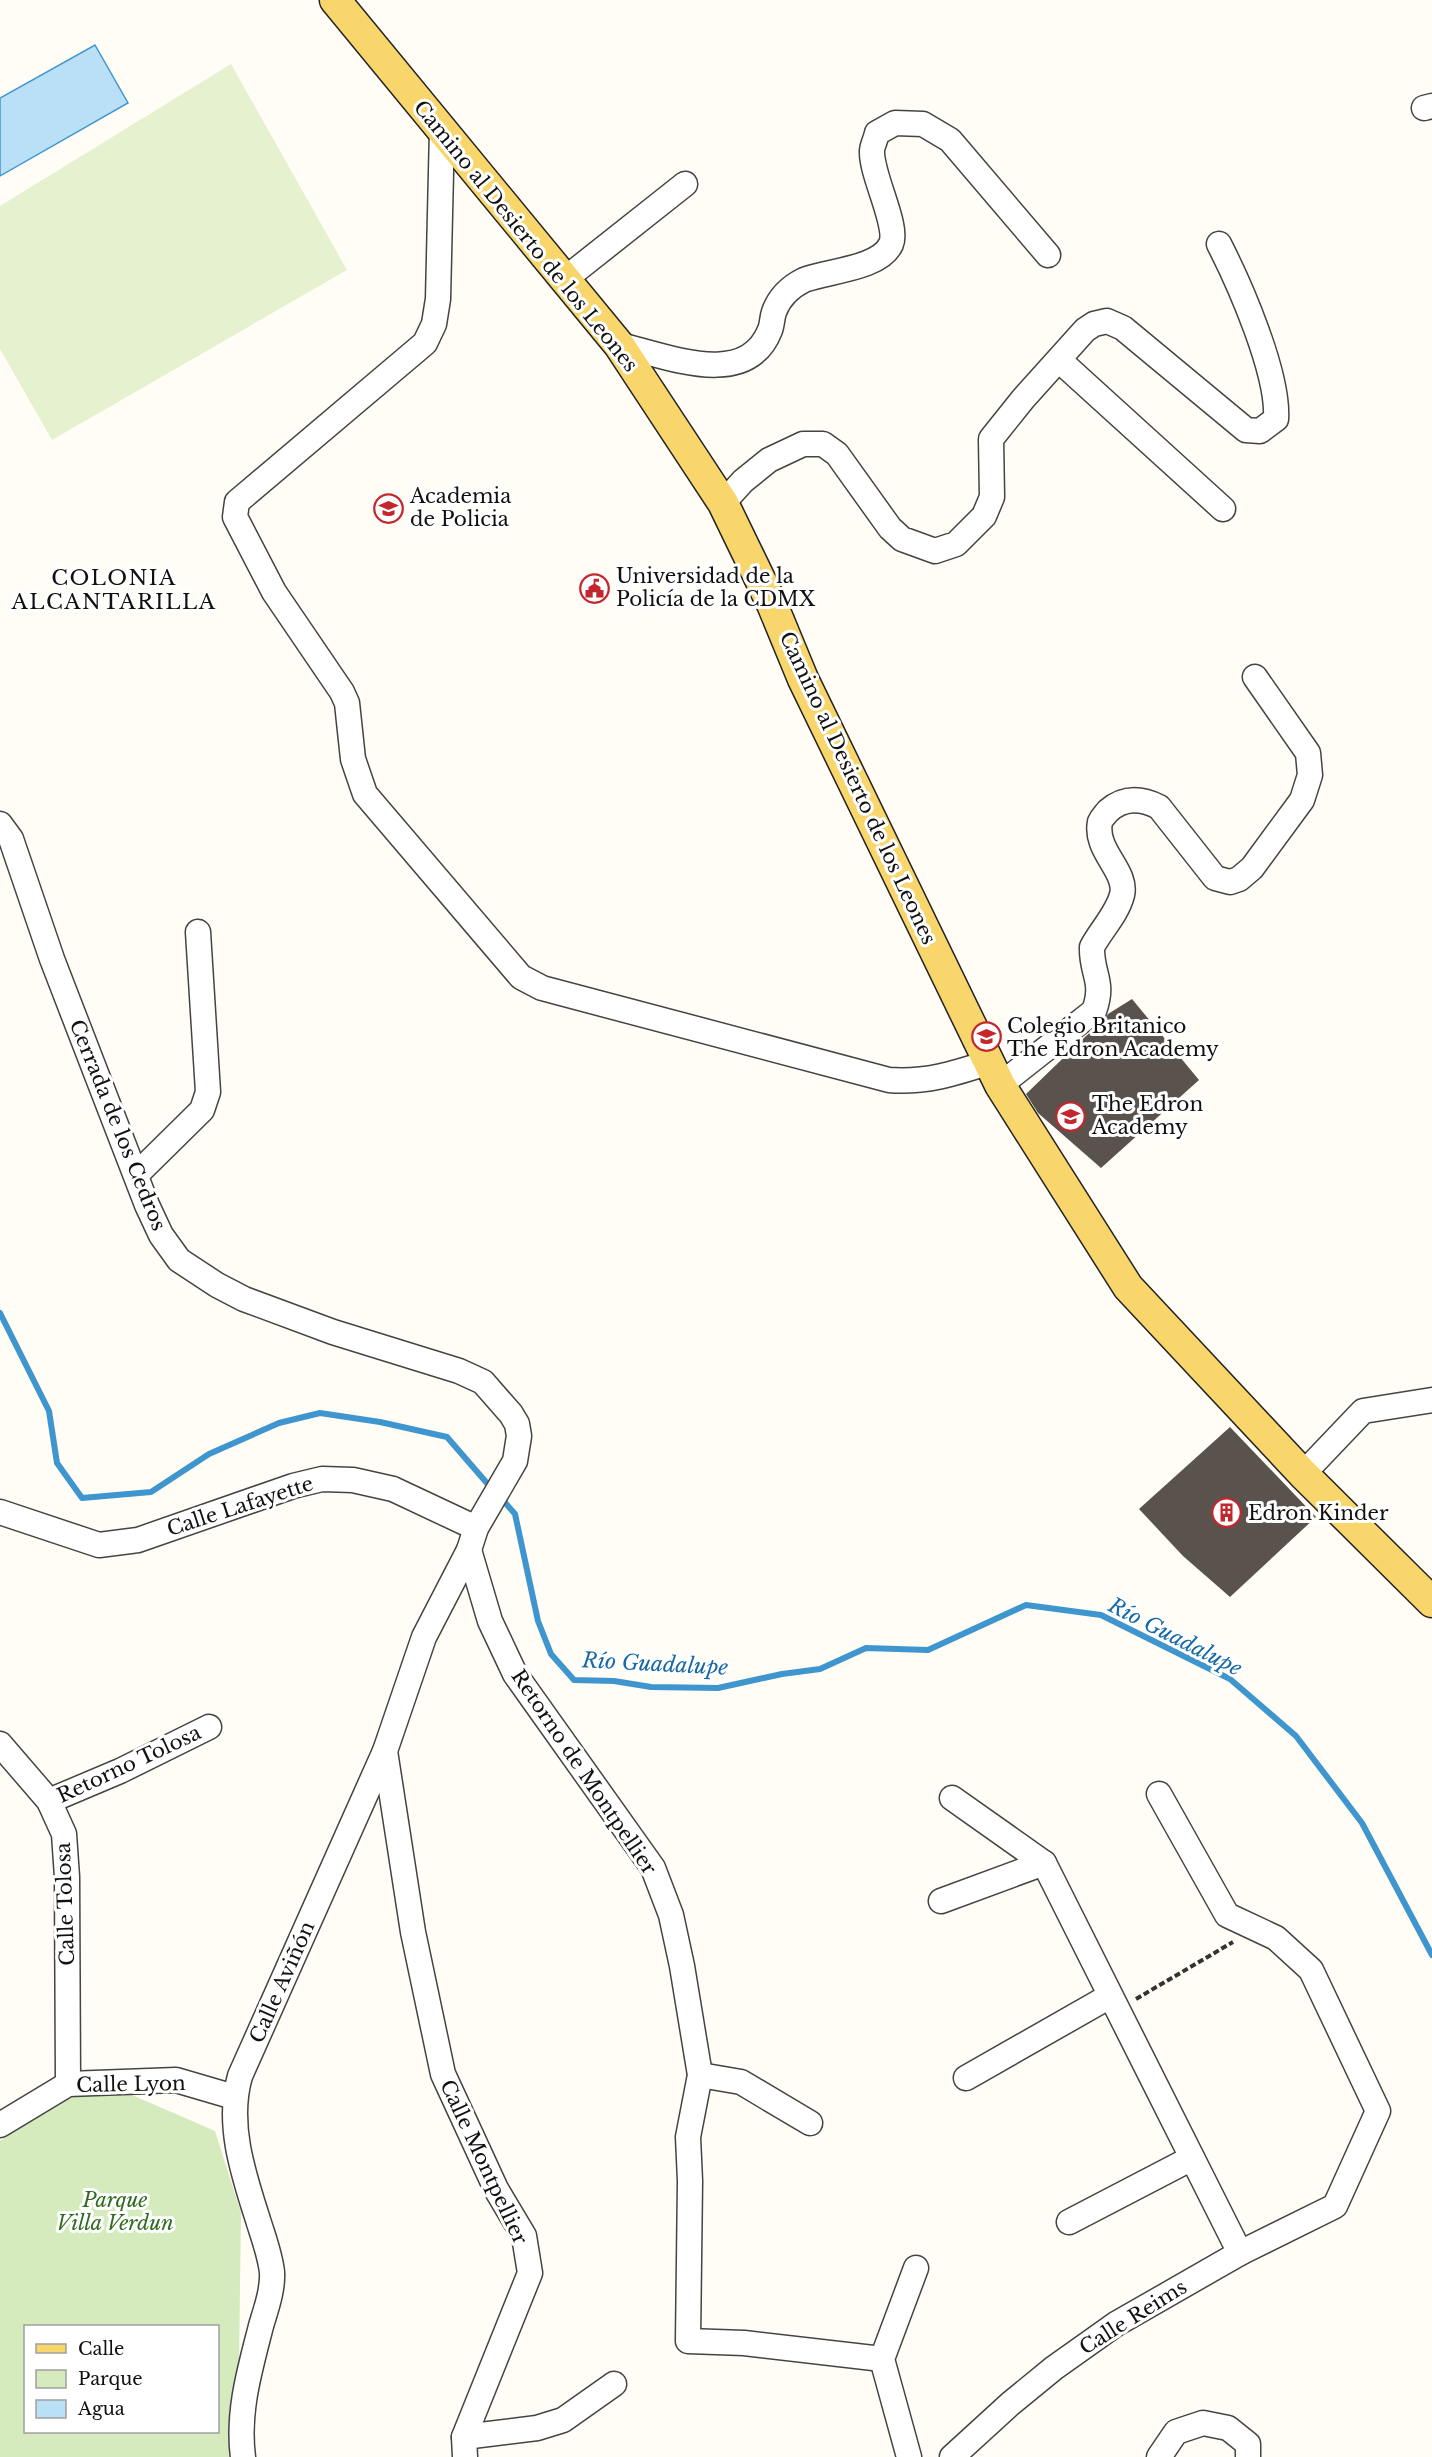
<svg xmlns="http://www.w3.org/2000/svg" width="1432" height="2457" viewBox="0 0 1432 2457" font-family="'Libre Baskerville',serif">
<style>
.green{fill:#d5ebbd;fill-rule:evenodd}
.pitch{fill:#e6f2cf}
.water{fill:#b9e0f7;stroke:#3f96cf;stroke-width:1.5}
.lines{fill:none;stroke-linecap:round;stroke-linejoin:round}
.stream{stroke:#3f96cf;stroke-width:6}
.building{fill:#5a524d}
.minor-casing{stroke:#444;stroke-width:27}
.major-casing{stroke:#222;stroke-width:33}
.path{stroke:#333;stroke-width:4;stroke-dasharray:6 3;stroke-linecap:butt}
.minor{stroke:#fff;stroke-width:24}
.major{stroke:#f9d66b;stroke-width:30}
.labels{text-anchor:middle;stroke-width:6;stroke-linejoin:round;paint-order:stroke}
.street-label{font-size:20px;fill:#111;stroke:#fff}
.poi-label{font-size:20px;fill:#111;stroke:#fff;text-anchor:start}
.park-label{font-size:20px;font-style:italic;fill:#2f6b1f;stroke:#fff}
.neighbourhood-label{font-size:21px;letter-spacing:1.5px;fill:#111;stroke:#fff}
.water-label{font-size:21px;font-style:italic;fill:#1768a6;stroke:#fff}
</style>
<rect width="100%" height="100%" fill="#fffdf5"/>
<!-- green -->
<path class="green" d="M109 2085 215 2131 241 2213 239 2365 233 2457H0V2141L54 2102ZM26 2326H218V2432H26Z"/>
<!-- pitch -->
<path class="pitch" d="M231 64 347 270 52 440 0 349V206Z"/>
<!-- water -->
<path class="water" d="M95 45 128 103 0 176V98Z"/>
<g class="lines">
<!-- stream -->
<g class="stream">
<path d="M0 1313 49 1411 57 1463 82 1498 151 1492 209 1454 279 1423 320 1413 380 1422 447 1437 492 1489"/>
<path d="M501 1498 515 1514 538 1621 551 1654 574 1680 614 1681 651 1687 718 1688 782 1674 820 1669 866 1648 928 1650 1026 1605 1101 1615 1230 1679 1296 1736 1362 1823 1432 1955"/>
</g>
</g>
<!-- building -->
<g class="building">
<path d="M1132 999 1199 1080 1101 1168 1038 1113 1026 1094 1086 1036 1103 1022 1108 1014Z"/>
<path d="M1230 1427 1316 1517 1230 1597 1183 1556 1139 1509Z"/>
</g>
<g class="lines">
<defs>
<g id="minor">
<path d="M1424 108 1432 106"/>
<path d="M442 130 438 299 434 324 425 343 237 502 235 517 274 592 342 692 347 703 353 759 365 794 521 977 542 988 889 1080C926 1083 956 1073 990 1062"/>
<path d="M565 279 685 184"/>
<path d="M619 345C665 355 746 391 770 330 772 325 772 318 774 312 779 298 790 287 804 280 826 271 880 269 891 244 899 226 871 175 872 151 872 146 876 139 877 133L895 123 923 124 950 140 1048 255"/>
<path d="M1059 360 1223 509"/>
<path d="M723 503 743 481 769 460 803 444H823L837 454 890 528 902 539 935 551 956 544 984 516 992 497 991 439 1023 399 1085 330 1094 324 1107 321 1123 328 1246 430 1260 431 1276 419C1279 374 1240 285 1219 244"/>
<path d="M0 824 11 839 52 959 147 1205 161 1235 179 1260 217 1285 244 1299 333 1332 459 1371 483 1382 511 1414 517 1424 519 1436 515 1461 476 1528 469 1550 424 1637 385 1751 240 2076C226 2125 244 2176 259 2223 264 2239 270 2255 272 2272 273 2290 266 2309 261 2326 250 2369 237 2412 243 2457"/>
<path d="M1000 1085 1094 1011C1105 981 1091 974 1092 947 1101 930 1117 914 1122 895 1128 871 1094 851 1100 822 1102 817 1105 815 1108 811 1124 797 1141 798 1159 807L1215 878 1230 882 1239 879 1252 868 1302 800 1310 775 1308 753 1255 677"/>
<path d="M136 1175 202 1110 208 1092 198 932"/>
<path d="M1303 1474 1363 1411 1432 1400"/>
<path d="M0 1512 99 1545 138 1540 293 1486 322 1479 353 1480 393 1489 476 1528"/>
<path d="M469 1550 490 1621 515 1674 653 1868 671 1915 682 1966 700 2075 688 2137 690 2181 688 2341 744 2343 882 2359"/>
<path d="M0 1744 49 1801 64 1834 67 1877 68 2084"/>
<path d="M385 1751 413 1932 443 2074 496 2189 524 2236 530 2273 464 2437 465 2457"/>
<path d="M952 1798 1044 1863 1240 2253"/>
<path d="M49 1801 120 1771 209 1727"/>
<path d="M941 1901 1044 1863"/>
<path d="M700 2075 741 2082 810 2123"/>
<path d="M966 2078 1110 1996"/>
<path d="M0 2125 68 2084 176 2080 234 2097"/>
<path d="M1069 2222 1192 2158"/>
<path d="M464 2437 537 2428 563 2420 614 2384"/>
<path d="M909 2457 882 2359 916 2268"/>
<path d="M952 2457 1010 2404 1054 2368 1116 2324 1240 2253 1335 2206 1378 2111 1311 1970 1276 1938 1227 1915 1159 1794"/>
<path d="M1159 2457 1176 2432 1203 2423 1228 2428 1248 2444V2457"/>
</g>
<path id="major" d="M335 0 619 345 723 503 772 604 803 679 1000 1085 1128 1287 1303 1474 1432 1602"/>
</defs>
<!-- minor casing -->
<use href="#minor" class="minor-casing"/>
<!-- major casing -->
<use href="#major" class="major-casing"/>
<!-- path -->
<path class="path" d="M1136 1999 1233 1942"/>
<!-- minor -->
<use href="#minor" class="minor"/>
<!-- major -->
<use href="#major" class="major"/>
</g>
<!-- icons -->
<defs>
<symbol id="school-ring" viewBox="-11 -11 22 22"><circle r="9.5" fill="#fff" stroke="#c4262e" stroke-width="1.5"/><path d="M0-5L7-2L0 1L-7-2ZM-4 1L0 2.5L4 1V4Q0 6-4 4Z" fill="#c4262e"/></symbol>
<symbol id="civic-ring" viewBox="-11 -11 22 22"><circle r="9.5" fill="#fff" stroke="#c4262e" stroke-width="1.5"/><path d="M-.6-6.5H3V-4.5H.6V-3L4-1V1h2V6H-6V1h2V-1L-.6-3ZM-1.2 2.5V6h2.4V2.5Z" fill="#c4262e"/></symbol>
<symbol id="building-ring" viewBox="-11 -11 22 22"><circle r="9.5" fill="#fff" stroke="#c4262e" stroke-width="1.5"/><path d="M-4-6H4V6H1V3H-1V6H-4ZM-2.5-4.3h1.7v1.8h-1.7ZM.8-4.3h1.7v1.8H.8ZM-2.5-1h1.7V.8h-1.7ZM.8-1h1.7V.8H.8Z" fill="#c4262e"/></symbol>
</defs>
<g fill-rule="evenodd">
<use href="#school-ring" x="372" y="492" width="33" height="33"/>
<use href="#civic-ring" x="578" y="572" width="33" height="33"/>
<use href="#school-ring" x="970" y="1020" width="33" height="33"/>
<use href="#school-ring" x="1054" y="1100" width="33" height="33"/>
<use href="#building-ring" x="1210" y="1496" width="33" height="33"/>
</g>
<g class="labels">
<!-- street labels -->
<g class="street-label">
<text transform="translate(526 236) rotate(51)" y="7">Camino al Desierto de los Leones</text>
<text transform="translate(858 788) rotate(65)" y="7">Camino al Desierto de los Leones</text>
<text transform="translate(118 1125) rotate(68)" y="7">Cerrada de los Cedros</text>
<text transform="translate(240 1506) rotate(-18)" y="7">Calle Lafayette</text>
<text transform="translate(129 1764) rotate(-25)" y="7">Retorno Tolosa</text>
<text transform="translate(584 1772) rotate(56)" y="7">Retorno de Montpellier</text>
<text transform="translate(65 1904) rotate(-92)" y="7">Calle Tolosa</text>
<text transform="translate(282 1982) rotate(-66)" y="7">Calle Aviñón</text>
<text transform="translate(131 2084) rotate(-1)" y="7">Calle Lyon</text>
<text transform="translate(484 2162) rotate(65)" y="7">Calle Montpellier</text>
<text transform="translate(1133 2317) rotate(-32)" y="7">Calle Reims</text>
</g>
<!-- poi labels -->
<g class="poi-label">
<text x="410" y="503">Academia<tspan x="410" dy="23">de Policia</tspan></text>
<text x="616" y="583">Universidad de la<tspan x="616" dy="23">Policía de la CDMX</tspan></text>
<text x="1007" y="1033">Colegio Britanico<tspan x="1007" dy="23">The Edron Academy</tspan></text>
<text x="1092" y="1111">The Edron<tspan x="1092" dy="23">Academy</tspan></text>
<text x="1248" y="1520">Edron Kinder</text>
</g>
<!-- park labels -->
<g class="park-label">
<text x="115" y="2207">Parque<tspan x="115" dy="23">Villa Verdun</tspan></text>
</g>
<!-- neighbourhood labels -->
<g class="neighbourhood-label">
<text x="114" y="585">COLONIA<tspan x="114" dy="24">ALCANTARILLA</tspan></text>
</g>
<!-- water labels -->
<g class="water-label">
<text transform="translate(1175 1637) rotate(27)" y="7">Río Guadalupe</text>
<text transform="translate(655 1664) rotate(3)" y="7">Río Guadalupe</text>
</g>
</g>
<!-- legend -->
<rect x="24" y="2325" width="195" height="108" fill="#ffffff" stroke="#a0a0a0" stroke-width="1.5"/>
<rect x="36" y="2344" width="30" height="9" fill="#f9d66b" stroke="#a0a0a0" stroke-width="1.5"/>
<text x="78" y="2355" font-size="18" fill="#111111">Calle</text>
<rect x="36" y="2370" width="30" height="18" fill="#d5ebbd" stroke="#a0a0a0" stroke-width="1.5"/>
<text x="78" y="2385" font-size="18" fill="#111111">Parque</text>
<rect x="36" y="2400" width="30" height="18" fill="#b9e0f7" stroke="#a0a0a0" stroke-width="1.5"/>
<text x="78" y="2415" font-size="18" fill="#111111">Agua</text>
</svg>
